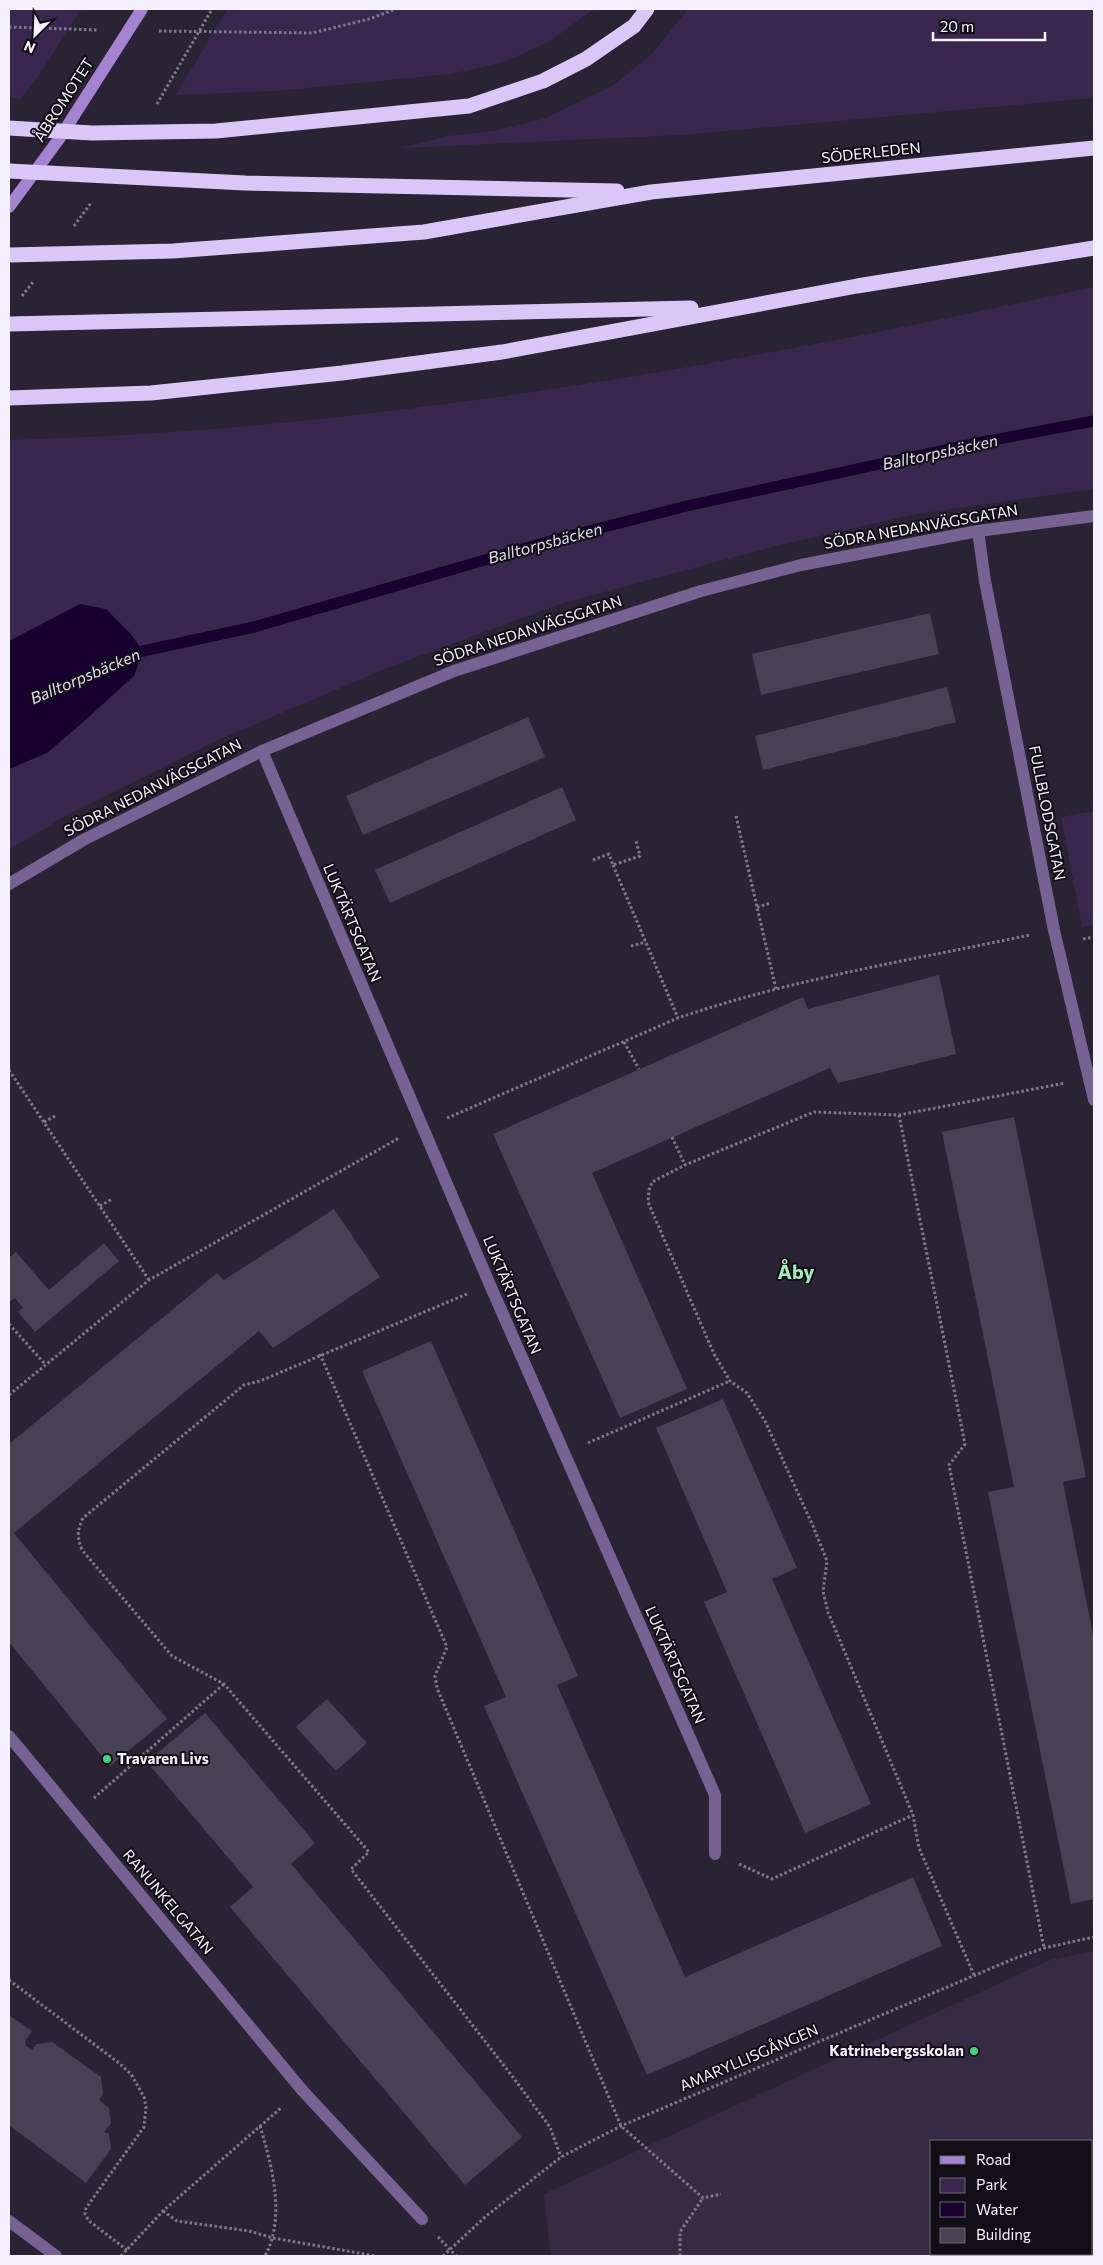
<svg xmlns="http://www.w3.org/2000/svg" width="1103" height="2265" viewBox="0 0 1103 2265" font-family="Commissioner,sans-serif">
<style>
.built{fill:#352c43;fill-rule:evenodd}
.green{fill:#38284d}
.water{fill:#18002f}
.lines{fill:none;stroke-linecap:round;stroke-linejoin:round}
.stream{stroke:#18002f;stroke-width:11}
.building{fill:#484053}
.path{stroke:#807b89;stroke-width:3;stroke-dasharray:2.5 2.5;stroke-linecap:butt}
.lane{stroke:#766393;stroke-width:12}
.street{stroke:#766393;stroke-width:12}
.secondary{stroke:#a484d1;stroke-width:12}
.highway{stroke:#d9c7f7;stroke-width:15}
.poi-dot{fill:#40d77c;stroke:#110e16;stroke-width:2}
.labels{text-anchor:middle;stroke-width:4;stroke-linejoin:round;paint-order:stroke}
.street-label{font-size:15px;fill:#f6f2fd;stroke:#110e16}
.poi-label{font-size:15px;font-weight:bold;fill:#f6f2fd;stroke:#110e16;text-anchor:start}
.water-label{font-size:16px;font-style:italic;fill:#e3dbf0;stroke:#110e16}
.district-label{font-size:20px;font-weight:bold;fill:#a5ecb8;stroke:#110e16}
</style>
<rect width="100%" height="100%" fill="#2a2334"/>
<!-- built -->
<path class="built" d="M1094 1951V2256H551L544 2194 1050 1960ZM932 2141H1092V2254H932Z"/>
<!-- green -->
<g class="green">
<path d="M9 9H81L41 72 20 100 9 97Z"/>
<path d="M227 9H594L550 41 505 62 451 74 276 91 176 95Z"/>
<path d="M688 9H1094V98L681 135 401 148 448 136 494 131 543 119 612 86 651 55Z"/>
<path d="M1094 287V489L916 514 780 545 563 603 387 668 216 741 67 815 9 850V440C375 430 737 364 1094 287Z"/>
<path d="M1094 811V925L1082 927 1061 817Z"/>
</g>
<!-- water -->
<path class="water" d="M80 604 106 609 130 633 143 651 134 676 82 723 47 753 9 769V641Z"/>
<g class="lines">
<!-- stream -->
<path class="stream" d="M129 656 143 651 254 627 557 539 691 505 972 444 1094 421"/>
</g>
<!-- building -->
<g class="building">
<path d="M930 613 939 654 761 695 752 654Z"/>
<path d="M947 687 956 722 763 770 755 736Z"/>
<path d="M528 717 545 757 363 835 346 796Z"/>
<path d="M562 787 576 820 390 903 375 870Z"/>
<path d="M939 975 956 1054 838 1083 830 1068 592 1173 687 1389 620 1418 493 1134 803 997 808 1009Z"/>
<path d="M1014 1117 1086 1477 1063 1482 1094 1640V1899L1071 1904 988 1492 1014 1487 942 1132Z"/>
<path d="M334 1209 380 1277 273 1348 259 1331 14 1533 167 1719 110 1766 9 1642V1444L217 1273 224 1280Z"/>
<path d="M104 1243 119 1261 35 1332 18 1312 23 1308 15 1298 9 1302V1258L16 1252 49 1290Z"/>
<path d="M431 1341 578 1676 557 1685 685 1977 913 1877 942 1946 647 2075 484 1706 506 1697 362 1371Z"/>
<path d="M723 1399 797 1568 772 1579 871 1804 805 1833 704 1602 727 1592 656 1428Z"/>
<path d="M327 1699 367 1743 336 1771 296 1727Z"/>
<path d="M205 1713 315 1843 291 1864 522 2137 465 2185 230 1907 253 1887 147 1762Z"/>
<path d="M9 2015 32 2031 25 2041 26 2046 32 2050 36 2044 52 2042 101 2077 103 2094 99 2100 109 2108 111 2123 104 2132 109 2134 111 2149 86 2183 9 2125Z"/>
</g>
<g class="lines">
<!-- path -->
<g class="path">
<path d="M9 27 98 30"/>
<path d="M159 31 312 33 369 19 396 9"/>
<path d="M157 104 212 9"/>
<path d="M74 226 91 203"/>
<path d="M22 296 33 282"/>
<path d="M736 816 776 989"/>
<path d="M593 860 609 854 613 865 640 856 636 841"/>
<path d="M613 865 678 1018"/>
<path d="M757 907 771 903"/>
<path d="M1083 939 1094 937"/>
<path d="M631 946 646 942"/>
<path d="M624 1042 639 1069"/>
<path d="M9 1070 149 1280"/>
<path d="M899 1115 965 1444 949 1465 1044 1948"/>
<path d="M447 1118 678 1018C792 979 912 960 1030 935"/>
<path d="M44 1122 57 1115"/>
<path d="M672 1137 685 1165"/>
<path d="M100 1206 112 1199"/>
<path d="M467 1294 260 1381 244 1385 83 1518C77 1531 77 1537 82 1550L172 1656 224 1684 369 1852 351 1869 509 2072 550 2127 561 2157"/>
<path d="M9 1324 45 1364"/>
<path d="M320 1354 447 1647 435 1676 437 1688 621 2126 703 2198 721 2194"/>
<path d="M9 1395 149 1280 399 1138"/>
<path d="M588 1443 730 1381"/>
<path d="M94 1798 224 1684"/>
<path d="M739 1864 772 1879 913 1815"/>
<path d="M974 1975 919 1848 913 1815 828 1612 823 1591 827 1561 813 1526 765 1421 747 1393 730 1381 714 1354 648 1202 649 1190 652 1182 685 1165 814 1112 899 1115 1065 1083"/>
<path d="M9 1980 119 2063 131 2074 144 2097 146 2107 144 2127 86 2208 85 2214 89 2221 127 2250"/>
<path d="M260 2126C272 2166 286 2217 265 2256"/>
<path d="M163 2211 177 2221 249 2231 273 2238 376 2256"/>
<path d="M438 2237 456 2256"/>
<path d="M121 2256 163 2211 282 2107"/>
<path d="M443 2256 485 2217 561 2157 621 2126 1013 1959 1044 1948 1094 1937"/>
<path d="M680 2256V2232L703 2198"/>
</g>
<!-- lane -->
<path class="lane" d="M302 2090 422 2219"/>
<!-- street -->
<g class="street">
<path d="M978 531 985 581 1054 930 1094 1100"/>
<path d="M262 751 490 1285 715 1795V1854"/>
<path d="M9 884 85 839 262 751 454 671 701 591 801 565 978 531 1094 516"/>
<path d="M9 1736 302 2090"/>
<path d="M9 2221 56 2256"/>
</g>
<!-- secondary -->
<path class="secondary" d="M9 207 59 139 142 9"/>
<!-- highway -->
<g class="highway">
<path d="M9 128 92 133 216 131 469 106 543 81 586 59 634 26 647 9"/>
<path d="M9 171 245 183 617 191"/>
<path d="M9 255 173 251 424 232 651 192 1094 148"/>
<path d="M9 324 691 308"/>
<path d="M9 398 151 393 342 373 502 352 857 286 1094 248"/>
</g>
</g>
<!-- markers -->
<g class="poi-dot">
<circle cx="107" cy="1759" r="5"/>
<circle cx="974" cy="2051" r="5"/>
</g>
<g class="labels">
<!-- street labels -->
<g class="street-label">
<text transform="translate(64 100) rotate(-57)" y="5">ÅBROMOTET</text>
<text transform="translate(871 153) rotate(-6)" y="5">SÖDERLEDEN</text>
<text transform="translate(921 527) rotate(-10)" y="5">SÖDRA NEDANVÄGSGATAN</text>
<text transform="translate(528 631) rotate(-18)" y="5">SÖDRA NEDANVÄGSGATAN</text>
<text transform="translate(153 788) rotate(-27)" y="5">SÖDRA NEDANVÄGSGATAN</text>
<text transform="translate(1047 813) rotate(79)" y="5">FULLBLODSGATAN</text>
<text transform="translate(352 923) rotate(67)" y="5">LUKTÄRTSGATAN</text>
<text transform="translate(512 1295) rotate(67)" y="5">LUKTÄRTSGATAN</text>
<text transform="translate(675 1665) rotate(66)" y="5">LUKTÄRTSGATAN</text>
<text transform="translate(168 1902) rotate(50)" y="5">RANUNKELGATAN</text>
<text transform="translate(749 2058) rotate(-23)" y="5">AMARYLLISGÅNGEN</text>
</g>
<!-- poi labels -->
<g class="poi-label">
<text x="117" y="1764">Travaren Livs</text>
<text x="964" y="2056" text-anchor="end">Katrinebergsskolan</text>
</g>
<!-- water labels -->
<g class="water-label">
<text transform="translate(940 452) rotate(-12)" y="6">Balltorpsbäcken</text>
<text transform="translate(545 543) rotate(-15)" y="6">Balltorpsbäcken</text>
<text transform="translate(85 676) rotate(-23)" y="6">Balltorpsbäcken</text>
</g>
<!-- district labels -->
<g class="district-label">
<text x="796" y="1279">Åby</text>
</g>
</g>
<!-- border -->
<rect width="1103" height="2265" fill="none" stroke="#f6f2fd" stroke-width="20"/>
<!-- legend -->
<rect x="930" y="2140" width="162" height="115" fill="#110e16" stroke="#6d6972"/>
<rect x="940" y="2156" width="25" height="8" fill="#a484d1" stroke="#6d6972"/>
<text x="976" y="2165" font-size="15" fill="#f6f2fd">Road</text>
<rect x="940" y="2178" width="25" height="15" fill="#38284d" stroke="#6d6972"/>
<text x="976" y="2190" font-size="15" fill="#f6f2fd">Park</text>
<rect x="940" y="2202" width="25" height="15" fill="#18002f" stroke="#6d6972"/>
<text x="976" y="2215" font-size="15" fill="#f6f2fd">Water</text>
<rect x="940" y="2228" width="25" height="15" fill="#484053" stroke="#6d6972"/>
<text x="976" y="2240" font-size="15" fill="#f6f2fd">Building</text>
<!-- north arrow -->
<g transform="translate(35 35) rotate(204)" stroke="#110e16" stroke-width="4" paint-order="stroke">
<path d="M0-4L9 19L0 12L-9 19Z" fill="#f6f2fd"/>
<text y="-8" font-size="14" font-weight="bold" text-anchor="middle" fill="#f6f2fd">N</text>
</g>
<!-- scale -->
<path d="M933 32v8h112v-8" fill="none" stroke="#f6f2fd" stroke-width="2.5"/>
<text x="940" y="32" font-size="15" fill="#f6f2fd" stroke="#110e16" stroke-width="4" paint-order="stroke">20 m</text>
</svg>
